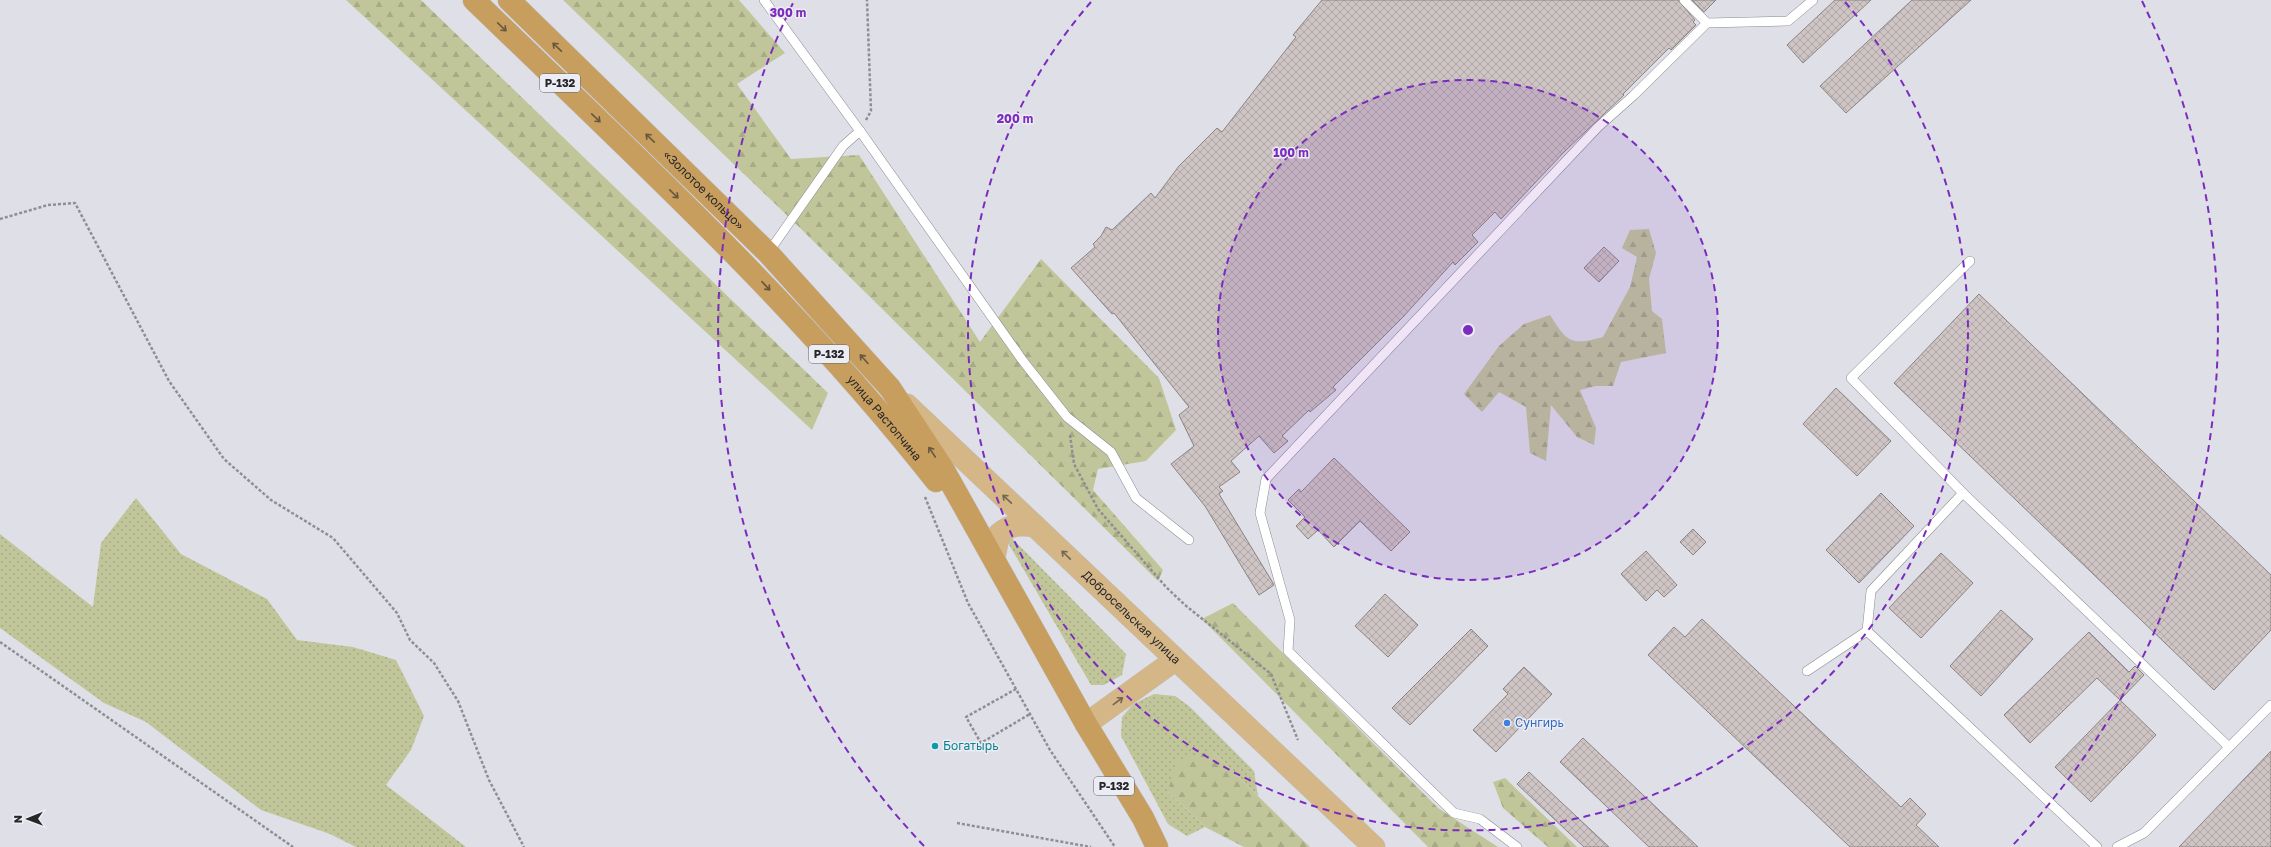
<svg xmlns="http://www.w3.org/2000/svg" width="2271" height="847" viewBox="0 0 2271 847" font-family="'Golos Text',sans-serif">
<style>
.grass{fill:url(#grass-dots)}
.forest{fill:url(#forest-firs)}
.building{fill:url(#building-cross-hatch);stroke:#8b8382}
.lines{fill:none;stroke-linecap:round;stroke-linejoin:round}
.service-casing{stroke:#898a91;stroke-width:10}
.primary-casing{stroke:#bebebf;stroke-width:23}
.trunk-casing{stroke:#bebebf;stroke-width:23}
.path{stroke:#8e8e93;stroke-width:2.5;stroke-dasharray:3 2;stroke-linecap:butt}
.service{stroke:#fff;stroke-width:9}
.primary{stroke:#d5b686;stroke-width:22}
.trunk{stroke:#c79e5e;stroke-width:22}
.oneway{stroke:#67573f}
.oneway2{stroke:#756753}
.ring{fill:none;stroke:#7b2cbf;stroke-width:2;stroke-dasharray:7 5}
.shop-dot{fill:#3f7fe0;stroke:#ecedf4;stroke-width:1.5}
.culture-dot{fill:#0f9aa8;stroke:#ecedf4;stroke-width:1.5}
.labels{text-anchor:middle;stroke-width:3;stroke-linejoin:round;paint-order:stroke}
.shield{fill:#ecedf4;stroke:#626267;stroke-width:1}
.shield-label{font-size:11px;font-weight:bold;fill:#27272a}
.street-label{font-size:12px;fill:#27272a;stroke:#ecedf4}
.shop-label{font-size:12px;fill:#366cbe;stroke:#ecedf4;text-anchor:start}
.culture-label{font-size:12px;fill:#0d838f;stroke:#ecedf4;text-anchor:start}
.centre{fill:#7b2cbf;stroke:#ecedf4;stroke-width:2}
.ring-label{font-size:12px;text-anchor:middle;font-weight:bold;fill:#7b2cbf;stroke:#ecedf4;stroke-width:3;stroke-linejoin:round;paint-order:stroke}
</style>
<defs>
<pattern id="grass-dots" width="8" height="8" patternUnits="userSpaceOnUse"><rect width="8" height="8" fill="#c1c69a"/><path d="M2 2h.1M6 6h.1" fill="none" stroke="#a6aa85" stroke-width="1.8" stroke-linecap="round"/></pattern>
<pattern id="forest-firs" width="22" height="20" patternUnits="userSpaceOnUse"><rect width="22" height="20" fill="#c1c69a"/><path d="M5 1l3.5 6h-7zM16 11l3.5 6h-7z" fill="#a6aa85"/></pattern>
<pattern id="building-cross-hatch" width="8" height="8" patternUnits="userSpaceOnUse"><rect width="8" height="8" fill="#cdc4c3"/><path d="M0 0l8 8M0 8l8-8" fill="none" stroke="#b0a8a8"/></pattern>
</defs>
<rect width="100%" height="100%" fill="#dfe0e7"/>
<!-- grass -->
<g class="grass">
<path d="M136 498 181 554 267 599 297 640 353 647 396 660 424 716 411 750 386 785 466 847H356L330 834 261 810 146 722 104 703 0 628V534L93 607 101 543Z"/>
<path d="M1007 533 1126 654 1122 675 1104 685H1091L1004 536Z"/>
<path d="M1154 694 1175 696 1189 706 1254 771 1258 796 1212 751 1168 792 1205 827 1187 836 1168 824 1121 736 1122 717 1133 704Z"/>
</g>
<!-- forest -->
<g class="forest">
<path d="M346 0H421L828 393 812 430Z"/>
<path d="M563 0H739L785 53 737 84 791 159 859 155 980 342 1041 259 1159 378 1176 430 1146 461 1098 469 1093 490 1163 570 1158 581 796 224Z"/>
<path d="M1649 229 1656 253 1649 279 1652 311 1662 319 1666 353 1621 362 1613 386H1596L1580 390 1596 428 1594 445 1577 437 1551 405 1546 461 1530 453 1526 407 1499 392 1482 412 1464 394 1499 346 1524 324 1550 315C1567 342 1571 346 1603 337L1630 287 1637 257 1622 248 1630 230Z"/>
<path d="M1233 603 1438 808 1498 847H1428L1202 619Z"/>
<path d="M1212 751 1310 847H1244L1205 827 1168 792 1176 761Z"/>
<path d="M1505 778 1577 847H1548L1503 808 1493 782Z"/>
</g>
<!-- building -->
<g class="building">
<path d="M1322 0H1678L1695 20 1693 22 1696 25 1671 50 1669 48 1623 94 1624 95 1564 152 1501 219 1495 212 1472 235 1478 242 1455 265 1453 262 1403 317 1333 387 1336 390 1310 412 1309 410 1282 436 1288 441 1274 453 1259 436 1231 461 1240 472 1219 487 1223 491 1219 494 1273 583 1274 585 1259 595 1205 506 1171 464 1194 446 1179 415 1189 407 1114 313 1112 314 1071 268 1095 247 1093 244 1101 236 1106 227 1112 230 1151 193 1155 198 1179 166 1217 128 1222 132 1296 37 1293 35Z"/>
<path d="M1692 0H1716L1704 12Z"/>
<path d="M1835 0H1871L1803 63 1787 45Z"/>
<path d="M1912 0H1971L1846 113 1820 86Z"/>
<path d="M1604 247 1619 261 1599 282 1584 268Z"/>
<path d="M1979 294 2271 575V630L2214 690 1894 383Z"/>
<path d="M1836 388 1891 441 1857 476 1803 424Z"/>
<path d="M1334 458 1410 532 1391 551 1360 521 1334 547 1318 530 1308 539 1296 526 1305 517 1288 500 1299 489 1301 492Z"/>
<path d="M1881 493 1914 526 1859 583 1826 550Z"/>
<path d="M1693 529 1706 542 1693 555 1680 542Z"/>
<path d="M1646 551 1677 585 1664 597 1657 590 1646 601 1621 574Z"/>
<path d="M1941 553 1973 583 1921 638 1889 608Z"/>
<path d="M1385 594 1418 625 1388 657 1355 626Z"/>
<path d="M2001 610 2033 639 1981 696 1950 666Z"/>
<path d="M1702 619 1901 807 1910 798 1926 814 1916 825 1939 847H1850L1648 655 1674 627 1685 637Z"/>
<path d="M1471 629 1488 646 1410 725 1392 708Z"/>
<path d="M2089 632 2129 672 2135 666 2144 675 2120 700 2097 678 2030 743 2004 715Z"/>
<path d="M1524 667 1552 694 1496 752 1473 730 1508 694 1503 689Z"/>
<path d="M2120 700 2156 735 2091 802 2055 767Z"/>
<path d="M1583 738 1698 847H1649L1560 762Z"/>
<path d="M2271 751V847H2179Z"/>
<path d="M1529 772 1609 847H1584L1517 784Z"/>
</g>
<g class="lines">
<defs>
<g id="service">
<path d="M764 0 860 131 1023 361 1067 417 1111 452 1136 498 1189 540"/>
<path d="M1684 0 1707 23"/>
<path d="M768 253 843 146 860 131"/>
<path d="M1963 493 2229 747"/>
<path d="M1867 631 1871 591 1963 493 1851 378 1970 261"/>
<path d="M1807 671 1867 631 2097 847"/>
<path d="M1517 847 1480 819 1454 813 1288 651 1290 620 1260 513 1266 479 1598 127 1633 96 1707 23 1788 21 1813 0"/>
<path d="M2117 847 2144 833 2271 705"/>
</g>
<g id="primary">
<path id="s1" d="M907 405 1374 847"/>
<path d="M994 558 999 534C1011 524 1020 524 1035 526"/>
<path d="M1086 724 1175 660"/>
</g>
<g id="trunk">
<path id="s2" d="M474 0C634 155 798 305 936 481"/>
<path id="s3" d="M509 0 768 253 890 388 942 467 1086 724 1143 818 1157 847"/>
</g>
</defs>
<!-- service casing -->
<use href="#service" class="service-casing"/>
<!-- primary casing -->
<use href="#primary" class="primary-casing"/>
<!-- trunk casing -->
<use href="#trunk" class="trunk-casing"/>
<!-- path -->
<g class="path">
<path d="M866 120 871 111 867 0"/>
<path d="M0 219 48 205 75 203 169 381 224 459 271 500 333 538 397 613 410 640 434 663 458 701 489 780 524 847"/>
<path d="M1070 435 1074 464 1098 509 1166 587 1185 605 1271 674 1298 740"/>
<path d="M925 497 968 603 1050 750 1115 847"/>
<path d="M0 642 293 847"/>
<path d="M1016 689 966 717 981 743 1030 714"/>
<path d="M957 823 1091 847"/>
</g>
<!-- service -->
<use href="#service" class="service"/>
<!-- primary -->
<use href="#primary" class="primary"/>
<!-- trunk -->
<use href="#trunk" class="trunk"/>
</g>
<!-- one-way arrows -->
<defs><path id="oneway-shaft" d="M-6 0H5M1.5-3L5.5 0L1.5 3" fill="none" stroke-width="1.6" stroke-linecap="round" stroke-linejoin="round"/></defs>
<g class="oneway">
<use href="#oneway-shaft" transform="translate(502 27) rotate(44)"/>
<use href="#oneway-shaft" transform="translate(557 47) rotate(-136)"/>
<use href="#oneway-shaft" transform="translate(596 118) rotate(44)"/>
<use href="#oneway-shaft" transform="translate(650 138) rotate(-136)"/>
<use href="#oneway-shaft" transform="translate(674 194) rotate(44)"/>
<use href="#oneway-shaft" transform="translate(766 286) rotate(47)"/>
<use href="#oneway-shaft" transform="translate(864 359) rotate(-132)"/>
<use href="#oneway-shaft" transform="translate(932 452) rotate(-124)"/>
</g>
<g class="oneway2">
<use href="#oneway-shaft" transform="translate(1007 499) rotate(-137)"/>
<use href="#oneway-shaft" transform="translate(1066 555) rotate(-136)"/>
<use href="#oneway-shaft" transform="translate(1118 701) rotate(-37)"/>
</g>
<!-- distance rings -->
<circle cx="1468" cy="330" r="250" fill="#7b2cbf" fill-opacity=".12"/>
<g class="ring">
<circle cx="1468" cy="330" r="250"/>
<path d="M1845 2A500 500 0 1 1 1091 2"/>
<path d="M924 846A750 750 0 0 1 794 1M2142 1A750 750 0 0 1 2012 846"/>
</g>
<!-- markers -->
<circle class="shop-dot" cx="1507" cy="723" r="4"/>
<circle class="culture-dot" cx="935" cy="746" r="4"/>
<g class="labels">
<!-- shield labels -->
<g class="shield">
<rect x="540" y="74" width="40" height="18" rx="3"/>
<rect x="809" y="345" width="40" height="18" rx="3"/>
<rect x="1094" y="777" width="40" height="18" rx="3"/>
</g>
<g class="shield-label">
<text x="560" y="87">Р-132</text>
<text x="829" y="358">Р-132</text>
<text x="1114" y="790">Р-132</text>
</g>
<!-- street labels -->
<g class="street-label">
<text dy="4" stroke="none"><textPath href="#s3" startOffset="272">«Золотое кольцо»</textPath></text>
<text dy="4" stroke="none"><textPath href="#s2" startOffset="586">улица Растопчина</textPath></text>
<text dy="4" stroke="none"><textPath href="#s1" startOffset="309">Добросельская улица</textPath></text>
</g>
<!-- shop labels -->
<g class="shop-label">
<text x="1515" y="727">Сунгирь</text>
</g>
<!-- culture labels -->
<g class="culture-label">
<text x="943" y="750">Богатырь</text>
</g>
</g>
<circle cx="1468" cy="330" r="6" class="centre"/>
<g class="ring-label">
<text x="788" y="17">300 m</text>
<text x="1015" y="123">200 m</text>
<text x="1291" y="157">100 m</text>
</g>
<!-- north arrow -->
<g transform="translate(28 819) rotate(269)" stroke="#ecedf4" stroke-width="3" paint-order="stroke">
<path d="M0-3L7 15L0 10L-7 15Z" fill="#27272a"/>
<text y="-6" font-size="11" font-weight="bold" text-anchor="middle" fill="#27272a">N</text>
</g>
</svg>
